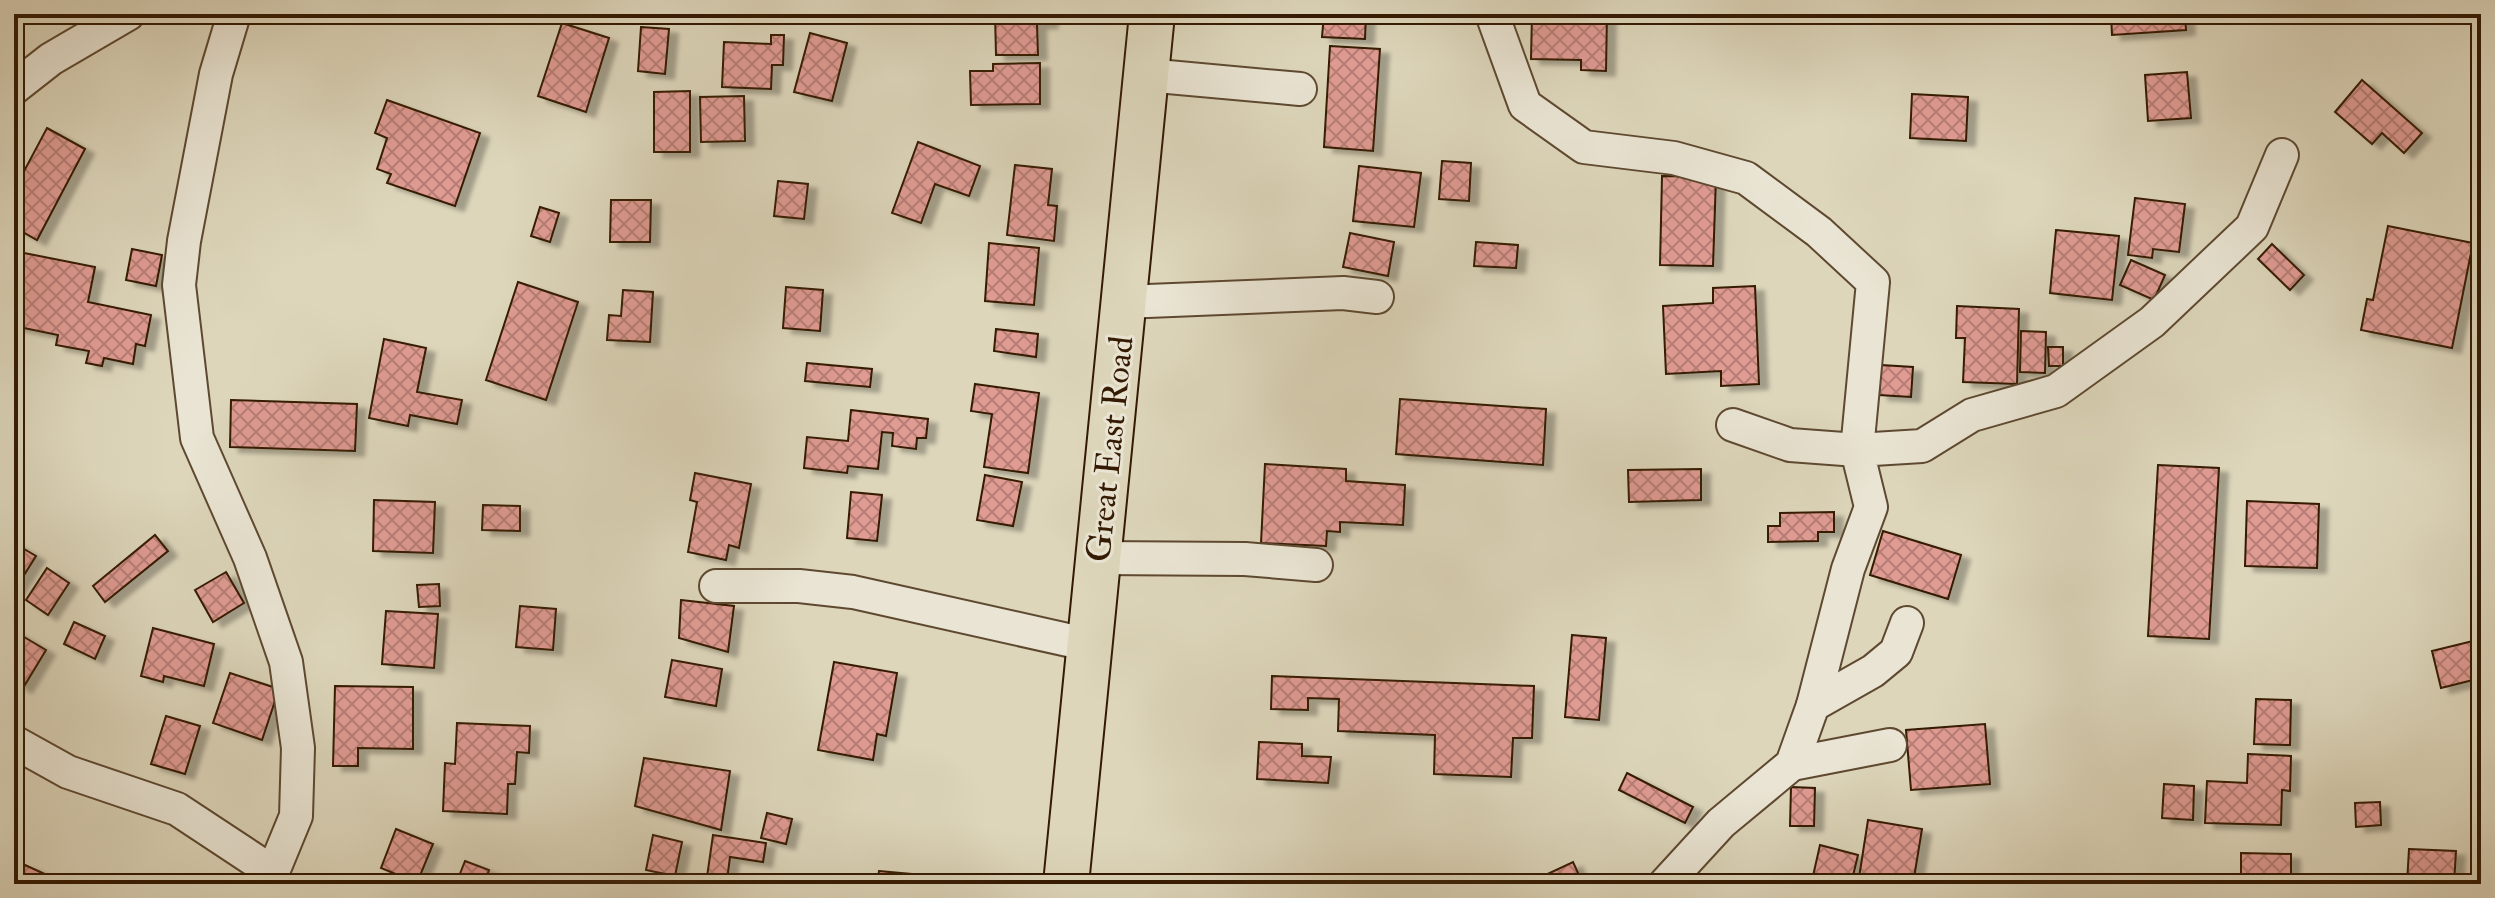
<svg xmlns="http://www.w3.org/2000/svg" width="2495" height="898" viewBox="0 0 2495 898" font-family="'IM FELL Double Pica',serif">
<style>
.building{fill:url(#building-cross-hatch);stroke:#341a02;stroke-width:2;filter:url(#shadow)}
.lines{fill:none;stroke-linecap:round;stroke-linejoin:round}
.minor-casing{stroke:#5e4930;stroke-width:36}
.trunk-casing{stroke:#341a02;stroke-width:48}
.minor{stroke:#e9e4d3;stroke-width:32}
.trunk{stroke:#ddd6bb;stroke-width:44}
.labels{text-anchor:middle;stroke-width:6;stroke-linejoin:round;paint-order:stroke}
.street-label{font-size:34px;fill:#341a02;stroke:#e9e4d3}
</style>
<defs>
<pattern id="building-cross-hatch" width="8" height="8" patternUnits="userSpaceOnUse" patternTransform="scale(2)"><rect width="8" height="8" fill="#e09b93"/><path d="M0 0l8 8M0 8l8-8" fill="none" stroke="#b67e76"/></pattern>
<filter id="shadow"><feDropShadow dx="9" dy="5" stdDeviation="2" flood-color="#0004"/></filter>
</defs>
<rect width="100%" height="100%" fill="#ddd6bb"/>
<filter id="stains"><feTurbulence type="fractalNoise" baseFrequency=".0025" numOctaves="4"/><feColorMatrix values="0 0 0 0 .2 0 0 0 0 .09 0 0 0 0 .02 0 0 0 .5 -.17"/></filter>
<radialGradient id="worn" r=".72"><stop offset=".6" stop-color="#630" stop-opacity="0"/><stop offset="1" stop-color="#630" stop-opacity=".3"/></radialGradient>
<!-- building -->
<g class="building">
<path d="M995 14H1049V23L1037 24 1038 55H996Z"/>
<path d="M1324 14H1366L1365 39 1322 37Z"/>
<path d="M1532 14H1607L1606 71 1581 70V60L1531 59Z"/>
<path d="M2111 14H2185L2186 30 2112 35Z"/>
<path d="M562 23 609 38 586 112 538 96Z"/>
<path d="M641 27 669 29 665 74 638 71Z"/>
<path d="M810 33 847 43 832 101 794 92Z"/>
<path d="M771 35H784L783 65H772L771 89 722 87 724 42 771 44Z"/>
<path d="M1330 46 1380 49 1373 151 1324 147Z"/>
<path d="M1040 63V104L971 105 970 71H993V64Z"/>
<path d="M2187 72 2191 118 2148 121 2145 75Z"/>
<path d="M2362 80 2422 133 2404 153 2382 133 2372 144 2335 112Z"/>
<path d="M690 91V152H654V92Z"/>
<path d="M1912 94 1968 97 1966 141 1910 138Z"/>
<path d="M744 96 745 141 701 142 700 97Z"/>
<path d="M387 100 480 133 455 206 387 183 391 174 377 169 387 138 375 133Z"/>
<path d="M47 128 85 149 37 240 14 227V190Z"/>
<path d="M918 142 980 166 969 196 935 184 921 223 892 213Z"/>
<path d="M1442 161 1471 163 1469 201 1439 199Z"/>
<path d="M1015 165 1052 169 1048 205 1057 206 1054 241 1007 235Z"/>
<path d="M1359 166 1421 173 1414 227 1353 221Z"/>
<path d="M1662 176 1716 177 1713 266 1660 265Z"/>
<path d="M778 181 808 184 804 219 774 216Z"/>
<path d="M2135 198 2185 204 2179 252 2153 249 2152 258 2128 255Z"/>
<path d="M611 200H651L650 242H610Z"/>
<path d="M540 207 559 213 550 242 531 236Z"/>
<path d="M2388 226 2473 243 2452 348 2361 330 2367 299 2373 300Z"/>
<path d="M2056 230 2119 236 2112 300 2050 293Z"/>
<path d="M1350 233 1394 242 1388 276 1343 267Z"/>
<path d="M1476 242 1518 245 1516 268 1474 266Z"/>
<path d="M989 243 1039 248 1034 305 985 301Z"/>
<path d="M2272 244 2304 275 2290 290 2258 259Z"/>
<path d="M132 249 162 255 156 286 126 280Z"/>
<path d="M19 252 95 267 88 302 151 315 145 346 136 344 133 364 104 358 102 366 86 363 89 351 56 345 58 335 14 326V275Z"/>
<path d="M2131 260 2165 275 2154 300 2120 285Z"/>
<path d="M518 282 578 302 546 400 486 380Z"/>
<path d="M1755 286 1759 384 1721 386V371L1666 374 1663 306 1713 303V288Z"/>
<path d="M786 287 823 290 820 331 783 328Z"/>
<path d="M623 290 653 292 650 342 607 340 609 315 621 316Z"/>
<path d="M1957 306 2019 309 2017 384 1963 382 1965 338H1956Z"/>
<path d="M996 329 1038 334 1036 357 994 351Z"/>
<path d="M2021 331 2046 332 2045 373 2020 372Z"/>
<path d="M384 339 426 348 417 392 462 400 457 424 410 415 408 426 369 418Z"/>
<path d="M2048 347H2063V366H2049Z"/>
<path d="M807 363 872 369 870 387 805 381Z"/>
<path d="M1881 365 1913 367 1911 397 1879 395Z"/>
<path d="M975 384 1039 393 1028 473 984 467 992 414 971 411Z"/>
<path d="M1400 399 1546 409 1543 465 1396 454Z"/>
<path d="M231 400 357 404 355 451 230 447Z"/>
<path d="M851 410 928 419 926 438H917L916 449 892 446 893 433 882 432 878 469 848 466 847 473 804 468 807 437 848 441Z"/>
<path d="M1265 464 1346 469V481L1405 485 1403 525 1340 522V532L1327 531 1326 546 1261 543Z"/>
<path d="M2158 465 2219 468 2209 639 2148 636Z"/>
<path d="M1701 469V500L1629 502 1628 470Z"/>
<path d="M695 473 751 484 739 548 729 545 726 560 688 552 697 502 690 500Z"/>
<path d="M985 475 1022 482 1013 526 977 520Z"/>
<path d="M851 492 882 495 877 541 847 538Z"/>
<path d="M374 500 435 502 433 553 373 551Z"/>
<path d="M2247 501 2319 504 2317 568 2245 566Z"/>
<path d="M483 505 520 506V531L482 530Z"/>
<path d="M1834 512V532H1818V541L1768 542V526H1780V513Z"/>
<path d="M1883 531 1961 555 1948 599 1870 575Z"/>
<path d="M155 535 168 551 105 602 93 586Z"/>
<path d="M14 543 36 556 14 591Z"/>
<path d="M47 568 69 583 48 615 26 600Z"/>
<path d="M226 572 244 603 213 622 195 590Z"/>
<path d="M439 584 440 606 419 607 417 585Z"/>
<path d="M681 600 734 606 728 652 679 638Z"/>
<path d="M520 606 556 609 553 650 516 647Z"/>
<path d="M386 611 438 614 434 668 382 664Z"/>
<path d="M74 622 105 636 95 659 64 644Z"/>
<path d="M153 628 214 644 204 686 164 676 163 682 141 676Z"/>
<path d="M14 631 46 650 23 688 14 682Z"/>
<path d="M1572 635 1606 638 1599 720 1565 717Z"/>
<path d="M2481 639V678L2441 688 2432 651Z"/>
<path d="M672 660 722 669 716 706 665 697Z"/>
<path d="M834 662 897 673 886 736 877 734 873 760 818 750Z"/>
<path d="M230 673 279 689 262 740 213 723Z"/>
<path d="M1272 676 1534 686 1532 738H1513L1511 777 1434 774 1435 735 1338 731 1339 699 1308 698V710L1271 709Z"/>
<path d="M335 686 413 687V749L358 748V766H333Z"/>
<path d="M2256 699 2291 700 2290 745 2254 744Z"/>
<path d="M166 716 200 726 185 774 151 764Z"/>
<path d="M457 723 530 726 529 753 517 752 515 784H508L507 814 443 811 445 763 455 764Z"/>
<path d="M1985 724 1990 784 1911 790 1906 730Z"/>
<path d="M1259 742 1302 744V756L1331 757 1328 783 1257 779Z"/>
<path d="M2248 754 2291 756 2290 791 2282 790 2281 825 2205 823 2207 781 2247 783Z"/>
<path d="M644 758 730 771 721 830 635 806Z"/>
<path d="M1627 773 1693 807 1685 823 1619 790Z"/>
<path d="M2164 784 2194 786 2193 820 2162 818Z"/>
<path d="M1791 787 1815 788 1814 826H1790Z"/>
<path d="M2380 802 2381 825 2356 827 2355 803Z"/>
<path d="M767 813 792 819 786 844 761 838Z"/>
<path d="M1868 820 1922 829 1913 884H1858Z"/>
<path d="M396 829 433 844 417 883 381 868Z"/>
<path d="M653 835 682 842 675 876 646 870Z"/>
<path d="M713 835 766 843 763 862 730 857 727 880 707 877Z"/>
<path d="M1820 845 1858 855 1851 884 1813 876Z"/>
<path d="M2409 849 2456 851 2454 884H2407Z"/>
<path d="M2241 853 2291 854V884H2241Z"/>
<path d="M465 861 489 870 484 884H456Z"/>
<path d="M1573 862 1583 884H1544L1541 877Z"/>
<path d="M25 865 47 875 43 884H17Z"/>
<path d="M879 871 922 875 921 884H877Z"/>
</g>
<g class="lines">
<defs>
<g id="minor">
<path d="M234 14 216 74 184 241 179 285 197 438 250 558 286 662 298 748 296 816 268 884"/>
<path d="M1492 14 1525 105 1584 147 1674 158 1746 178 1819 232 1873 282 1857 450 1790 445 1733 425"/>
<path d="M1146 75 1300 89"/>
<path d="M14 88 51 59 128 14"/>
<path d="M1123 302 1343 293 1377 297"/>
<path d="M1098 558 1245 559 1316 565"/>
<path d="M716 586H799L853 592 1090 645"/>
<path d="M1813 705 1848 569 1871 507 1857 450 1922 446 1972 415 2056 391 2152 322 2252 227 2282 155"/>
<path d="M14 742 68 772 177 809 274 873"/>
<path d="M1792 764 1890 745"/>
<path d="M1665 884 1721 823 1792 764 1813 705 1873 671 1896 652 1907 623"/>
</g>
<path id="trunk" d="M1066 884 1152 14"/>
</defs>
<!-- minor casing -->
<use href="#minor" class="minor-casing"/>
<!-- trunk casing -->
<use href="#trunk" class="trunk-casing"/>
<!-- minor -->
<use href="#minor" class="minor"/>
<!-- trunk -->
<use href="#trunk" class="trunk"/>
</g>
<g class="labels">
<!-- street labels -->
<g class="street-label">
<text transform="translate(1109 449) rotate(-84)" y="12">Great East Road</text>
</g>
</g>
<!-- margin -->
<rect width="2495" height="898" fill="none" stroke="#ddd6bb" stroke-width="48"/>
<rect x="16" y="16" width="2463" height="866" fill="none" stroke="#341a02" stroke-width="4"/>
<rect x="24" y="24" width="2447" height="850" fill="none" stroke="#341a02" stroke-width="2"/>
<rect width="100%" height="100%" filter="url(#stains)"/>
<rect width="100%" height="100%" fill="url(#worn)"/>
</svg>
